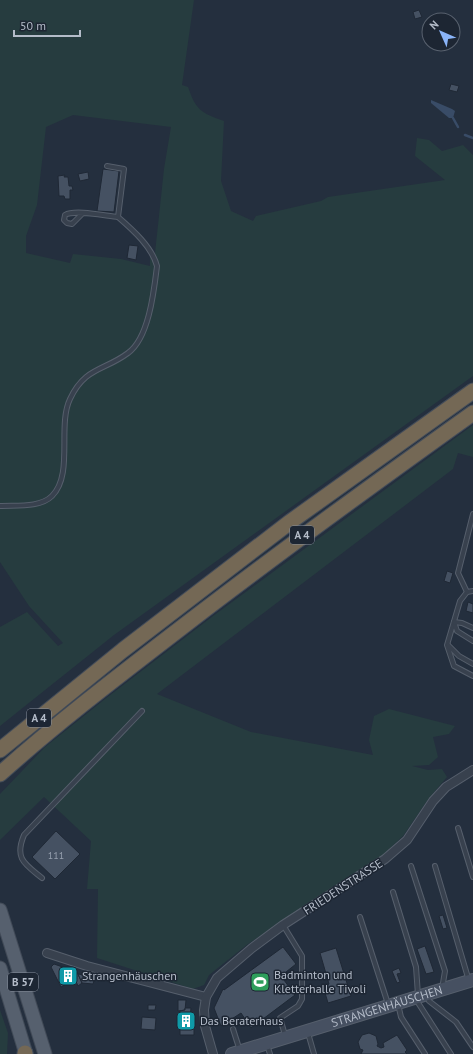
<svg xmlns="http://www.w3.org/2000/svg" width="473" height="1054" viewBox="0 0 473 1054" font-family="'PT Sans',sans-serif">
<style>
.green{fill:#263c3f;fill-rule:evenodd}
.water{fill:#394c67}
.lines{fill:none;stroke-linecap:round;stroke-linejoin:round}
.stream{stroke:#394c67;stroke-width:2.5}
.building{fill:#455162;stroke:#1f2835}
.lane-casing{stroke:#565f6c;stroke-width:6}
.street-casing{stroke:#565f6c;stroke-width:10}
.secondary-casing{stroke:#565f6c;stroke-width:14}
.primary-casing{stroke:#414a57;stroke-width:15}
.highway-casing{stroke:#434c59;stroke-width:17}
.lane{stroke:#38414e;stroke-width:4}
.street{stroke:#38414e;stroke-width:8}
.secondary{stroke:#465061;stroke-width:12}
.primary{stroke:#56606e;stroke-width:13}
.highway{stroke:#746855;stroke-width:15}
.labels{text-anchor:middle;stroke-width:3;stroke-linejoin:round;paint-order:stroke}
.number-label{font-size:10px;fill:#98a1af}
.shield{fill:#1d2633;stroke:#878f9c;stroke-width:1}
.shield-label{font-size:11px;font-weight:bold;fill:#b4bcc9}
.street-label{font-size:12px;fill:#b4bcc9;stroke:#1d2633}
.poi-label{font-size:12px;fill:#b4bcc9;stroke:#1d2633;text-anchor:start}
</style>
<rect width="100%" height="100%" fill="#242f3e"/>
<!-- green -->
<g class="green">
<path d="M0 0H194L182 85 188 87C196 110 201 113 224 121L221 181 231 211 253 221 256 216 321 201 328 197 445 180 415 156 417 138 429 140 442 151 463 145 473 155V376L114 635 0 726V627L27 612 58 646 63 643 29 606 0 562ZM73 115 171 127 164 169 155 253 150 257V266L121 259 73 254 70 263 26 253V236L37 205 46 127Z"/>
<path d="M473 425V457L458 453 453 469 157 694 251 732 373 755 369 740 374 716 389 709 455 726 449 734 433 737 438 757 429 765 412 766 428 770 442 769 447 777 429 798 403 836 383 855 248 944 209 975 204 985 193 989 97 958 98 889H87L91 841 44 797 0 840V794L45 747 105 699 213 616Z"/>
<path d="M0 1010 8 1033 7 1054H0Z"/>
</g>
<!-- water -->
<path class="water" d="M431 100 452 109 455 111 453 118H449L431 103Z"/>
<g class="lines">
<!-- stream -->
<g class="stream">
<path d="M453 118 458 127"/>
<path d="M465 135 473 138"/>
</g>
</g>
<!-- building -->
<g class="building">
<path d="M419 10 422 17 415 19 413 12Z"/>
<path d="M451 84 459 86 457 92 449 90Z"/>
<path d="M103 169 119 171 114 212 97 211Z"/>
<path d="M88 172 89 179 80 181 78 174Z"/>
<path d="M65 175 64 177H68L69 186H72L73 190H70V199H65L64 196H59L58 176Z"/>
<path d="M129 245 138 246 136 260 127 258Z"/>
<path d="M447 571 453 573 450 583 444 581Z"/>
<path d="M468 602 473 604V613L466 611Z"/>
<path d="M56 831 80 854 55 879 32 857Z"/>
<path d="M443 915 447 928 443 929 439 916Z"/>
<path d="M425 946 434 972 426 974 417 949Z"/>
<path d="M283 947 296 964 281 976 295 995 251 1028 241 1013 221 1026 214 1008 223 989 224 990Z"/>
<path d="M336 948 351 996 328 1003 323 986 329 984 320 953Z"/>
<path d="M54 964 77 972 82 983 78 986 75 979 61 987 51 967Z"/>
<path d="M399 968 401 973 397 974 400 982 397 983 392 971Z"/>
<path d="M78 974 95 977 93 984 82 983Z"/>
<path d="M178 1000H186L185 1010 178 1011Z"/>
<path d="M148 1005H156L155 1010H148Z"/>
<path d="M185 1008H191L190 1018H192V1023H194V1035H180V1011L185 1010Z"/>
<path d="M142 1017 156 1018 155 1030 141 1029Z"/>
<path d="M369 1033 376 1036 378 1044 377 1046 381 1048 384 1047 383 1043 397 1035 407 1050 405 1052 407 1054H361L363 1050 360 1049 358 1042 362 1035Z"/>
</g>
<g class="lines">
<defs>
<g id="lane">
<path d="M83 213 72 224 67 223 64 220 65 215C75 209 106 216 118 217"/>
<path d="M0 506C16 505 40 508 52 496 74 474 57 426 70 399 85 367 104 371 128 353 149 338 154 291 157 266 152 247 133 230 118 217L124 169 107 166"/>
<path d="M473 591 467 592 460 601 447 645 454 666 473 676"/>
<path d="M467 592 458 573 473 514"/>
<path d="M454 622 457 631 473 641"/>
<path d="M454 622 462 623 473 628"/>
<path d="M448 645 459 656 473 664"/>
<path d="M458 828 473 877"/>
<path d="M411 866 445 971 443 983 445 988"/>
<path d="M435 866 469 981"/>
<path d="M42 878C25 864 14 859 24 835L142 711"/>
<path d="M393 892 416 967 418 995"/>
<path d="M360 917 388 1004"/>
<path d="M283 925 302 956V999L298 1006 280 1018 285 1035"/>
<path d="M427 995 429 1001 456 1022 473 1047"/>
<path d="M415 998 451 1054"/>
<path d="M398 1004 401 1017 425 1054"/>
<path d="M233 1029 240 1051"/>
<path d="M308 1033 314 1054"/>
<path d="M267 1045 270 1054"/>
</g>
<g id="street">
<path d="M47 953 87 966 206 997"/>
<path d="M213 1054 205 1026 204 1010 206 997 217 978 252 948 283 925 385 859 407 840 433 801 446 787 473 770"/>
</g>
<g id="secondary">
<path id="s1" d="M232 1054 473 980"/>
</g>
<g id="primary">
<path d="M0 910 45 1054"/>
<path d="M0 968 26 1054"/>
</g>
<g id="highway">
<path d="M0 750 123 650 290 522 473 391"/>
<path d="M0 774C58 722 120 675 181 628 277 554 375 483 473 413"/>
<path d="M25 1054V1053"/>
</g>
</defs>
<!-- lane casing -->
<use href="#lane" class="lane-casing"/>
<!-- street casing -->
<use href="#street" class="street-casing"/>
<!-- secondary casing -->
<use href="#secondary" class="secondary-casing"/>
<!-- primary casing -->
<use href="#primary" class="primary-casing"/>
<!-- highway casing -->
<use href="#highway" class="highway-casing"/>
<!-- lane -->
<use href="#lane" class="lane"/>
<!-- street -->
<use href="#street" class="street"/>
<!-- secondary -->
<use href="#secondary" class="secondary"/>
<!-- primary -->
<use href="#primary" class="primary"/>
<!-- highway -->
<use href="#highway" class="highway"/>
</g>
<!-- icons -->
<defs>
<symbol id="building-square" viewBox="-11 -11 22 22"><rect x="-9" y="-9" width="18" height="18" rx="4" fill="#0f9aa8" stroke="#1d2633"/><path d="M-4-6H4V6H1V3H-1V6H-4ZM-2.5-4.3h1.7v1.8h-1.7ZM.8-4.3h1.7v1.8H.8ZM-2.5-1h1.7V.8h-1.7ZM.8-1h1.7V.8H.8Z" fill="#fff"/></symbol>
<symbol id="stadium-square" viewBox="-11 -11 22 22"><rect x="-9" y="-9" width="18" height="18" rx="4" fill="#2e9e5b" stroke="#1d2633"/><path d="M0-5a6.5 5 0 1 0 0 10a6.5 5 0 1 0 0-10ZM-3.5-1.8h7v3.6h-7Z" fill="#fff"/></symbol>
</defs>
<g fill-rule="evenodd">
<use href="#building-square" x="57" y="965" width="22" height="22"/>
<use href="#stadium-square" x="249" y="971" width="22" height="22"/>
<use href="#building-square" x="175" y="1010" width="22" height="22"/>
</g>
<g class="labels">
<!-- number labels -->
<g class="number-label">
<text x="56" y="859">111</text>
</g>
<!-- shield labels -->
<g class="shield">
<rect x="290" y="526" width="24" height="18" rx="3"/>
<rect x="27" y="709" width="24" height="18" rx="3"/>
<rect x="8" y="973" width="30" height="18" rx="3"/>
</g>
<g class="shield-label">
<text x="302" y="539">A 4</text>
<text x="39" y="722">A 4</text>
<text x="23" y="986">B 57</text>
</g>
<!-- street labels -->
<g class="street-label">
<text transform="translate(343 887) rotate(-33)" y="4">FRIEDENSTRASSE</text>
<text dy="4" stroke="none"><textPath href="#s1" startOffset="162">STRANGENHÄUSCHEN</textPath></text>
</g>
<!-- poi labels -->
<g class="poi-label">
<text x="274" y="979">Badminton und<tspan x="274" dy="14">Kletterhalle Tivoli</tspan></text>
<text x="82" y="980">Strangenhäuschen</text>
<text x="200" y="1025">Das Beraterhaus</text>
</g>
</g>
<!-- north arrow -->
<g transform="translate(441 32) rotate(315)"><circle r="19" fill="#1d2633" stroke="#59626f"/>
<path d="M0-3L7 15L0 10L-7 15Z" fill="#8ab4f8"/>
<text y="-6" font-size="11" font-weight="bold" text-anchor="middle" fill="#b4bcc9">N</text>
</g>
<!-- scale -->
<path d="M14 30v6h66v-6" fill="none" stroke="#b4bcc9" stroke-width="2"/>
<text x="20" y="30" font-size="12" fill="#b4bcc9" stroke="#1d2633" stroke-width="3" paint-order="stroke">50 m</text>
</svg>
